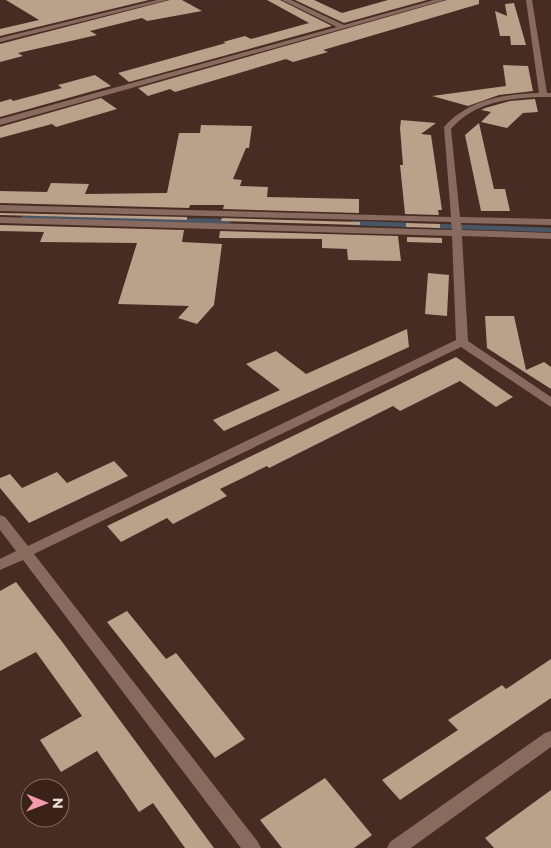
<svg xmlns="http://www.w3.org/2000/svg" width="551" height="848" viewBox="0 0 551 848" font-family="Montserrat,sans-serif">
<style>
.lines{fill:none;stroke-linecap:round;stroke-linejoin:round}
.stream{stroke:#475565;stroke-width:4.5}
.building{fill:#b9a18a}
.minor{fill:#886a5f;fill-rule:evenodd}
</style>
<rect width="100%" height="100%" fill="#462c22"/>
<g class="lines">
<!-- stream -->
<g class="stream">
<path d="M23 218 229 221"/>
<path d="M353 223 411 225"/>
<path d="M433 226 551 230"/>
</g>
</g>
<!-- building -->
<g class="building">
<path d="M6 0H149L0 36V29L39 20Z"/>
<path d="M170 0H182L202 11 147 21 142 18 90 31 97 35 18 53 23 56 0 62V44Z"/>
<path d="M267 0H280L332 26 129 82 118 73 226 43 223 42 245 36 251 39 309 23Z"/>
<path d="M295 0H314L342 13 388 0H427L344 23Z"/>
<path d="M447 0H479V4L323 50 328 52 293 62 286 59 175 92 170 89 148 96 138 88Z"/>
<path d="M514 3 526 45H511L510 36H500L495 11 507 16 505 4Z"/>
<path d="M503 65 528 66 533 91 499 95 468 106 432 96 506 86Z"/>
<path d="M95 75 111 86 0 117V102L11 99 13 101 62 88 58 85Z"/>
<path d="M101 98 117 109 56 127 52 124 0 138V127Z"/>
<path d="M535 99 538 112 523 113 507 128 481 122 491 112 481 110 485 108 510 101Z"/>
<path d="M401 120 436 123 421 134 431 135 442 210H438L439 215 405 214 400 165H403L400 128Z"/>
<path d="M479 123 494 189H505L510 211H481L465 135Z"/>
<path d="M201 125 252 126 249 148H246L233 179 242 180 240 186 268 187 267 197 359 199V213L223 209 224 205H190L189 208 0 203V191L47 192 51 183 89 184 85 194 167 193 179 133H200Z"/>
<path d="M0 213 187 217V220L0 215Z"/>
<path d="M222 218 360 222V225L221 221Z"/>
<path d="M406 223 440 224V228L406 227Z"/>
<path d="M0 225 184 230 182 242 222 244 214 305 197 324 178 318 189 306 118 304 137 243 40 242 44 232 0 231Z"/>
<path d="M220 231 398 236 401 261 348 260 347 249 322 248V239L219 238Z"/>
<path d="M407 237 442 238V243L407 242Z"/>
<path d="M428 273 449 275 447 316 425 314Z"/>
<path d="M485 316H514L526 370 544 362 551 367V389L487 348Z"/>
<path d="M407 329 409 347 224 431 213 420 280 390 246 364 276 351 306 374Z"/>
<path d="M456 357 513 397 496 407 460 381 400 411 393 406 269 468 267 466 220 489 227 496 173 524 167 518 121 542 107 526Z"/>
<path d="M114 461 128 476 29 523 0 488V478L10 474 22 488 57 472 67 483Z"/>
<path d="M16 582 63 643 214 848H185L153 803 139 812 97 751 61 772 40 740 82 716 36 652 0 671V591Z"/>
<path d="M127 611 166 659 176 653 245 739 215 758 107 622Z"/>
<path d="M551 659V698L400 800 382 780 458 730 448 720 502 685 506 689Z"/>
<path d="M325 778 372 835 354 848H282L260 820Z"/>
<path d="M551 790V848H494L485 838Z"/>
</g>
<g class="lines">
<!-- minor -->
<g class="minor">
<path d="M157 0H168L0 42V38Z"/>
<path d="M282 0H291L344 25 434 0H445L0 125V119L337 27Z"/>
<path d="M526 0H532L547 93H551V97C515 97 476 100 451 129L460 217 551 219V225L461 223 462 230 551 233V239L462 236 468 341 551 397V407L461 347 34 554 258 842 261 848H241L23 560 0 570V559L16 551 0 530V515L5 517 28 546 456 340 452 236 0 223V217L452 230 451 222 0 211V205L451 217 444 127C468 100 503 94 539 93Z"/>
<path d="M551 731V747L411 848H387L390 842 545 733Z"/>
</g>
</g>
<!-- north arrow -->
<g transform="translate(45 803) rotate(91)"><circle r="24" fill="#3b2218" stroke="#826c63"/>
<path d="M0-4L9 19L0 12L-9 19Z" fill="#f29aae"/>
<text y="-8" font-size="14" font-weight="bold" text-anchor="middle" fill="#ecdad4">N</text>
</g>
</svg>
